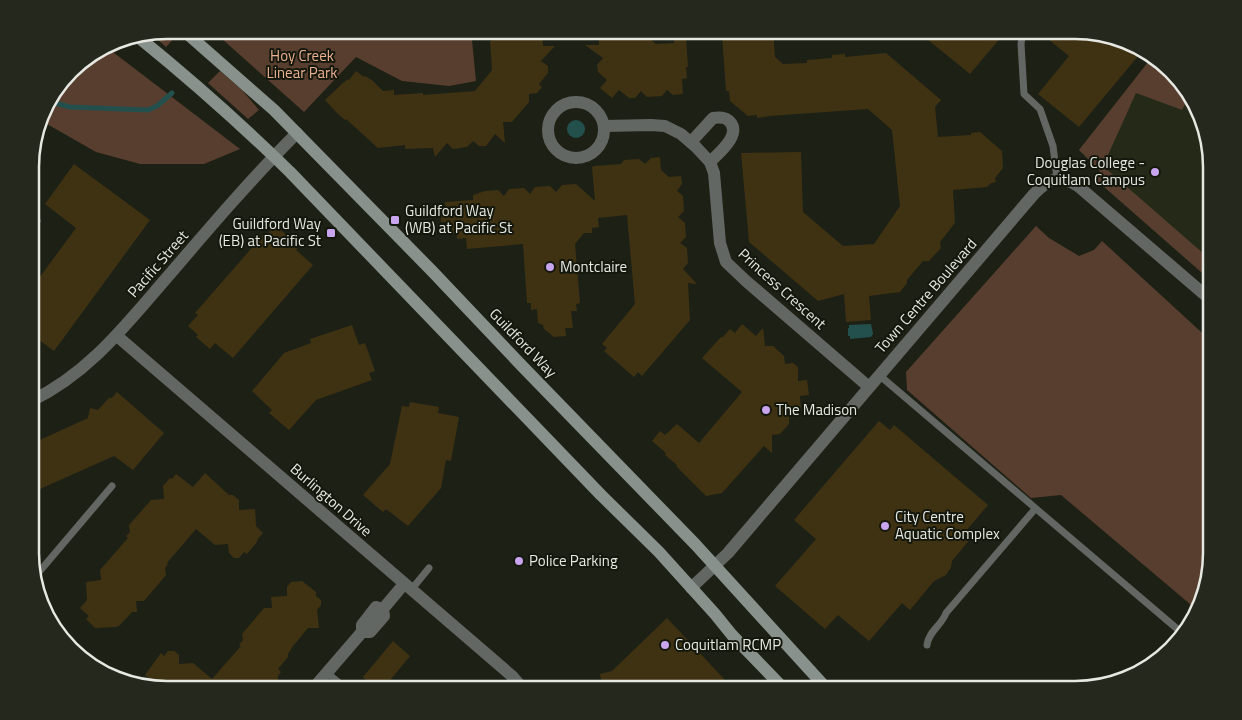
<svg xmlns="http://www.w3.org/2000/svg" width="1242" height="720" viewBox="0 0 1242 720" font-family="'Titillium Web',sans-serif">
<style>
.built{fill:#252a18}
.green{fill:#583e2f}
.water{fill:#23504d}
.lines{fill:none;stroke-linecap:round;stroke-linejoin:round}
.stream{stroke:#23504d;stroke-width:5}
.building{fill:#3f3213}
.service{stroke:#626763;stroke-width:7}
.minor{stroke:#626763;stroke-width:12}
.secondary{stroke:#88918b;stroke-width:12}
.poi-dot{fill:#c8a5ee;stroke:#14170c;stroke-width:2}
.labels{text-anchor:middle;stroke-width:4;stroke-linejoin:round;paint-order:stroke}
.park-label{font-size:15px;fill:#eab090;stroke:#14170c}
.poi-label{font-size:15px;fill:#e6e8e1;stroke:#14170c;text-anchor:start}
.street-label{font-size:15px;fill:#e6e8e1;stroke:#14170c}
.rim{fill:none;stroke:#e6e8e1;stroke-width:2.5}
</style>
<rect width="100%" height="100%" fill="#1d2015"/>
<!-- built -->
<path class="built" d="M1189 91 1212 158V281L1095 179 1136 93Z"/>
<!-- green -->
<g class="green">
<path d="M167 30H172L178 34 166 47 150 33Z"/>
<path d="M212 30H471L476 81 449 86 402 81 356 57 304 112Z"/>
<path d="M105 46 240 149 204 164H140L96 152 40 120 44 106 77 64Z"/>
<path d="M1152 57 1189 91 1190 95 1182 110 1136 93 1103 166 1212 261V277L1209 279 1095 179 1100 171 1079 150Z"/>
<path d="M220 71 242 90 259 110 248 119 208 83Z"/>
<path d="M1036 226 1049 238 1079 256 1094 250 1102 241 1212 342V561L1197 610 1061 495 1031 498 907 390 906 372Z"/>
</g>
<!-- water -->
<g class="water">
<circle cx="576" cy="129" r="9"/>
<path d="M871 324 873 334 871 337 850 339V336H848V328H849V325Z"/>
</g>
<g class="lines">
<!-- stream -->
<path class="stream" d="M48 101 70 107 148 110 157 106 172 93"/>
</g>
<!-- building -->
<g class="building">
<path d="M493 30H542L543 46H555L541 61 548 66V73L539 84 542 87 537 93 529 94V102L512 122H503L505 143 495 134 486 146H479L473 141 467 147 453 149 447 143 435 157 433 148 405 149V145L378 148 346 119 345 120 336 112 325 100 343 83 348 79 349 80 356 71 364 77 365 76 373 81 383 91 394 90V95L423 93V95L475 91 492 70 490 41H492L491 33H493Z"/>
<path d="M602 30H640L656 44 674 43V39L686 38 688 67H686L687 78 682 79 683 94 673 95 667 90 662 96 647 97 641 91 635 98H629L619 90 612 98 600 88 607 80 598 72 597 65 603 58 585 45H599V34H602Z"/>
<path d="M727 30H773L775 57 783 64 807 63V60L832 58V55L845 54V57L886 53 941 100 935 107 938 137 971 135V133L980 132 1002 151 1003 168 995 178 996 182 991 183 987 187 953 190 955 223 940 242 941 248 929 261H923L907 280V283L900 292 869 296 871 320 846 322 844 294 818 301 749 242 741 153 801 152 803 212 843 246 874 244 900 206 892 130 868 109 770 116 757 118V115L748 116 730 101 729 91H726L722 35Z"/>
<path d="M916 30H1007L970 74Z"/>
<path d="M1037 30H1075L1144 49 1079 127 1038 94 1069 56Z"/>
<path d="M660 157 661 170 669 177 681 176 682 184 677 191 683 196 684 211 678 217 685 223 686 237 680 243 687 248 688 263 683 269 697 284 688 283 690 320 642 376 638 372 634 377 604 351 607 348 602 344 635 304 627 215 598 218 599 227 592 228V233H584L575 244 580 303 576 304 577 311H571L573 328H565L566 336 554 337 544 329 543 325 538 323 537 309 531 310V303H527L523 244 467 249 466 238 457 239V234H452V227H447L446 222H441L440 209 446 208 445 202 473 200V195L485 191 498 190 504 196 509 189 524 188 530 194 535 187 550 186 556 192 562 185 576 184 595 201 592 167 594 166 621 164 624 160 639 159 645 164 651 158Z"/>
<path d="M74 164 150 220 54 351 31 334V289L76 228 45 204Z"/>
<path d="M275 225 299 246 296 250 313 265 233 358 215 343 210 349 196 337 198 335 188 326 198 315 195 313 263 235 265 237Z"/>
<path d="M742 324 756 336 763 328 765 346H773L784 356 785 364 793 363 798 367V381L807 380 809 395 800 396 801 410 797 414H789V424L780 434 772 435V453L764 446 722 493 706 496 676 466 677 465 665 455 666 453 652 441 660 431 665 435 677 424 699 443 742 392 702 358 721 337 722 338 730 329 735 333Z"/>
<path d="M352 325 359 345 365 343 375 371 369 373 372 380 316 400 289 430 269 413 272 410 252 391 284 353 311 343 310 339Z"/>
<path d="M117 392 164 433 133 470 114 456 31 493V444L88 418 90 408 98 410 109 398H112Z"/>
<path d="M410 402 439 407 438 413 459 417 451 461 446 460 441 488 408 526 386 509 383 512 363 495 390 464 402 406 409 407Z"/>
<path d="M879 421 890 430 894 425 988 505 965 532 971 538 952 561 951 567 946 575 934 581 910 610 902 603 869 641 838 615 825 629 775 586 816 539 794 520Z"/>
<path d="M205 473 229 495H233L239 500V510L255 509 256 526 263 533 257 540V542L247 554 244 552 239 558H234L229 553 228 544 215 545 196 529 167 563 168 564 165 568 166 575 144 601H136L137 612H132L120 625 116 627 95 628 86 619 89 616 80 608 87 600 86 582 101 580 100 570 128 538 126 536 130 532 129 525 151 500 164 499 163 486 170 478 172 479 176 474 193 487Z"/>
<path d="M302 581 316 592V596L321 600V605L317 610 319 628H308L293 646 288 654V657L278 669 281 672 278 676V680L273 686 268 687 265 690H167L156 687 155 684 145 675 161 653 164 656 168 651H174L179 655V664L193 663 212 679 241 646 239 645 243 640 242 634 264 608H272L271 597 287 596V587L291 582Z"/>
<path d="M667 618 724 679 713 690H603L600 674 612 671Z"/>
<path d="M393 641 410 656 382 690H376L363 677Z"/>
</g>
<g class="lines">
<!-- service -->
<g class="service">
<path d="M1023 30 1021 44 1024 94 1040 109 1053 146 1057 178"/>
<path d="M31 229 37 221"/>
<path d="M879 375 1182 633"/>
<path d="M34 578 112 486"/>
<path d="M411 590 429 568"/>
<path d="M927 645C928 632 942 625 946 613L1035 509"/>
<path d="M327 673 348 690"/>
<path d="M319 681 329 690"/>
</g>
<!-- minor -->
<g class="minor">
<circle cx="576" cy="130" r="28"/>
<path d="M604 126 651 125 665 126 681 134 696 147 710 162 714 173 720 243 726 262 746 281 869 387"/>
<path d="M691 142 713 118C719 117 724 117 728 120 744 133 719 153 710 162"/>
<path d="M117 336 512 676 524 690"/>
<path d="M31 401C90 373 128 322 170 274 211 226 252 178 297 133"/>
<path d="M691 588 728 553 1034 194C1049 179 1059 173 1078 186L1212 301"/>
<path d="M362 632H370L384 616 383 609 404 584"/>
<path d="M312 690 362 632V625L376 607 383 609"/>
</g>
<!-- secondary -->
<g class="secondary">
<path d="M183 30 274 110 432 271 523 367 695 544 828 690"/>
<path d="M137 36C190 79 241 124 290 172L601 495 659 552 715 614 732 635 785 690"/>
</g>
</g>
<!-- markers -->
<g class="poi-dot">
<circle cx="1155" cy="172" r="5"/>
<rect x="390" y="215" width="10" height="10" rx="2.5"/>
<rect x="326" y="228" width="10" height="10" rx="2.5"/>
<circle cx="550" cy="267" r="5"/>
<circle cx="766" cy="410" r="5"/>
<circle cx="885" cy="526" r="5"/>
<circle cx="519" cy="561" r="5"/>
<circle cx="665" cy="645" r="5"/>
</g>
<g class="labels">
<!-- park labels -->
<g class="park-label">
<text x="302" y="61">Hoy Creek<tspan x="302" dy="17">Linear Park</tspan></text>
</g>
<!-- poi labels -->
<g class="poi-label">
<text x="1145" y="168" text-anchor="end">Douglas College -<tspan x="1145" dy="17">Coquitlam Campus</tspan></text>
<text x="405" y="216">Guildford Way<tspan x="405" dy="17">(WB) at Pacific St</tspan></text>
<text x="321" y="229" text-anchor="end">Guildford Way<tspan x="321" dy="17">(EB) at Pacific St</tspan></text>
<text x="560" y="272">Montclaire</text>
<text x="776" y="415">The Madison</text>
<text x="895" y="522">City Centre<tspan x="895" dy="17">Aquatic Complex</tspan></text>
<text x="529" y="566">Police Parking</text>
<text x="675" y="650">Coquitlam RCMP</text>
</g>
<!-- street labels -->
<g class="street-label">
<text transform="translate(158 264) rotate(-49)" y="5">Pacific Street</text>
<text transform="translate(782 289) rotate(42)" y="5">Princess Crescent</text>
<text transform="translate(926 296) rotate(-49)" y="5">Town Centre Boulevard</text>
<text transform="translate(523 343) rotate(46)" y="5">Guildford Way</text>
<text transform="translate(331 500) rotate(41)" y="5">Burlington Drive</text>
</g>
</g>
<!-- crop -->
<path d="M0 0H1242V720H0ZM167 39H1075A128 128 0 0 1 1203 167V553A128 128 0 0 1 1075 681H167A128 128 0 0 1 39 553V167A128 128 0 0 1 167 39Z" fill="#25281d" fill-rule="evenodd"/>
<path class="rim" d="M167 39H1075A128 128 0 0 1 1203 167V553A128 128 0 0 1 1075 681H167A128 128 0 0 1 39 553V167A128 128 0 0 1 167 39Z"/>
</svg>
